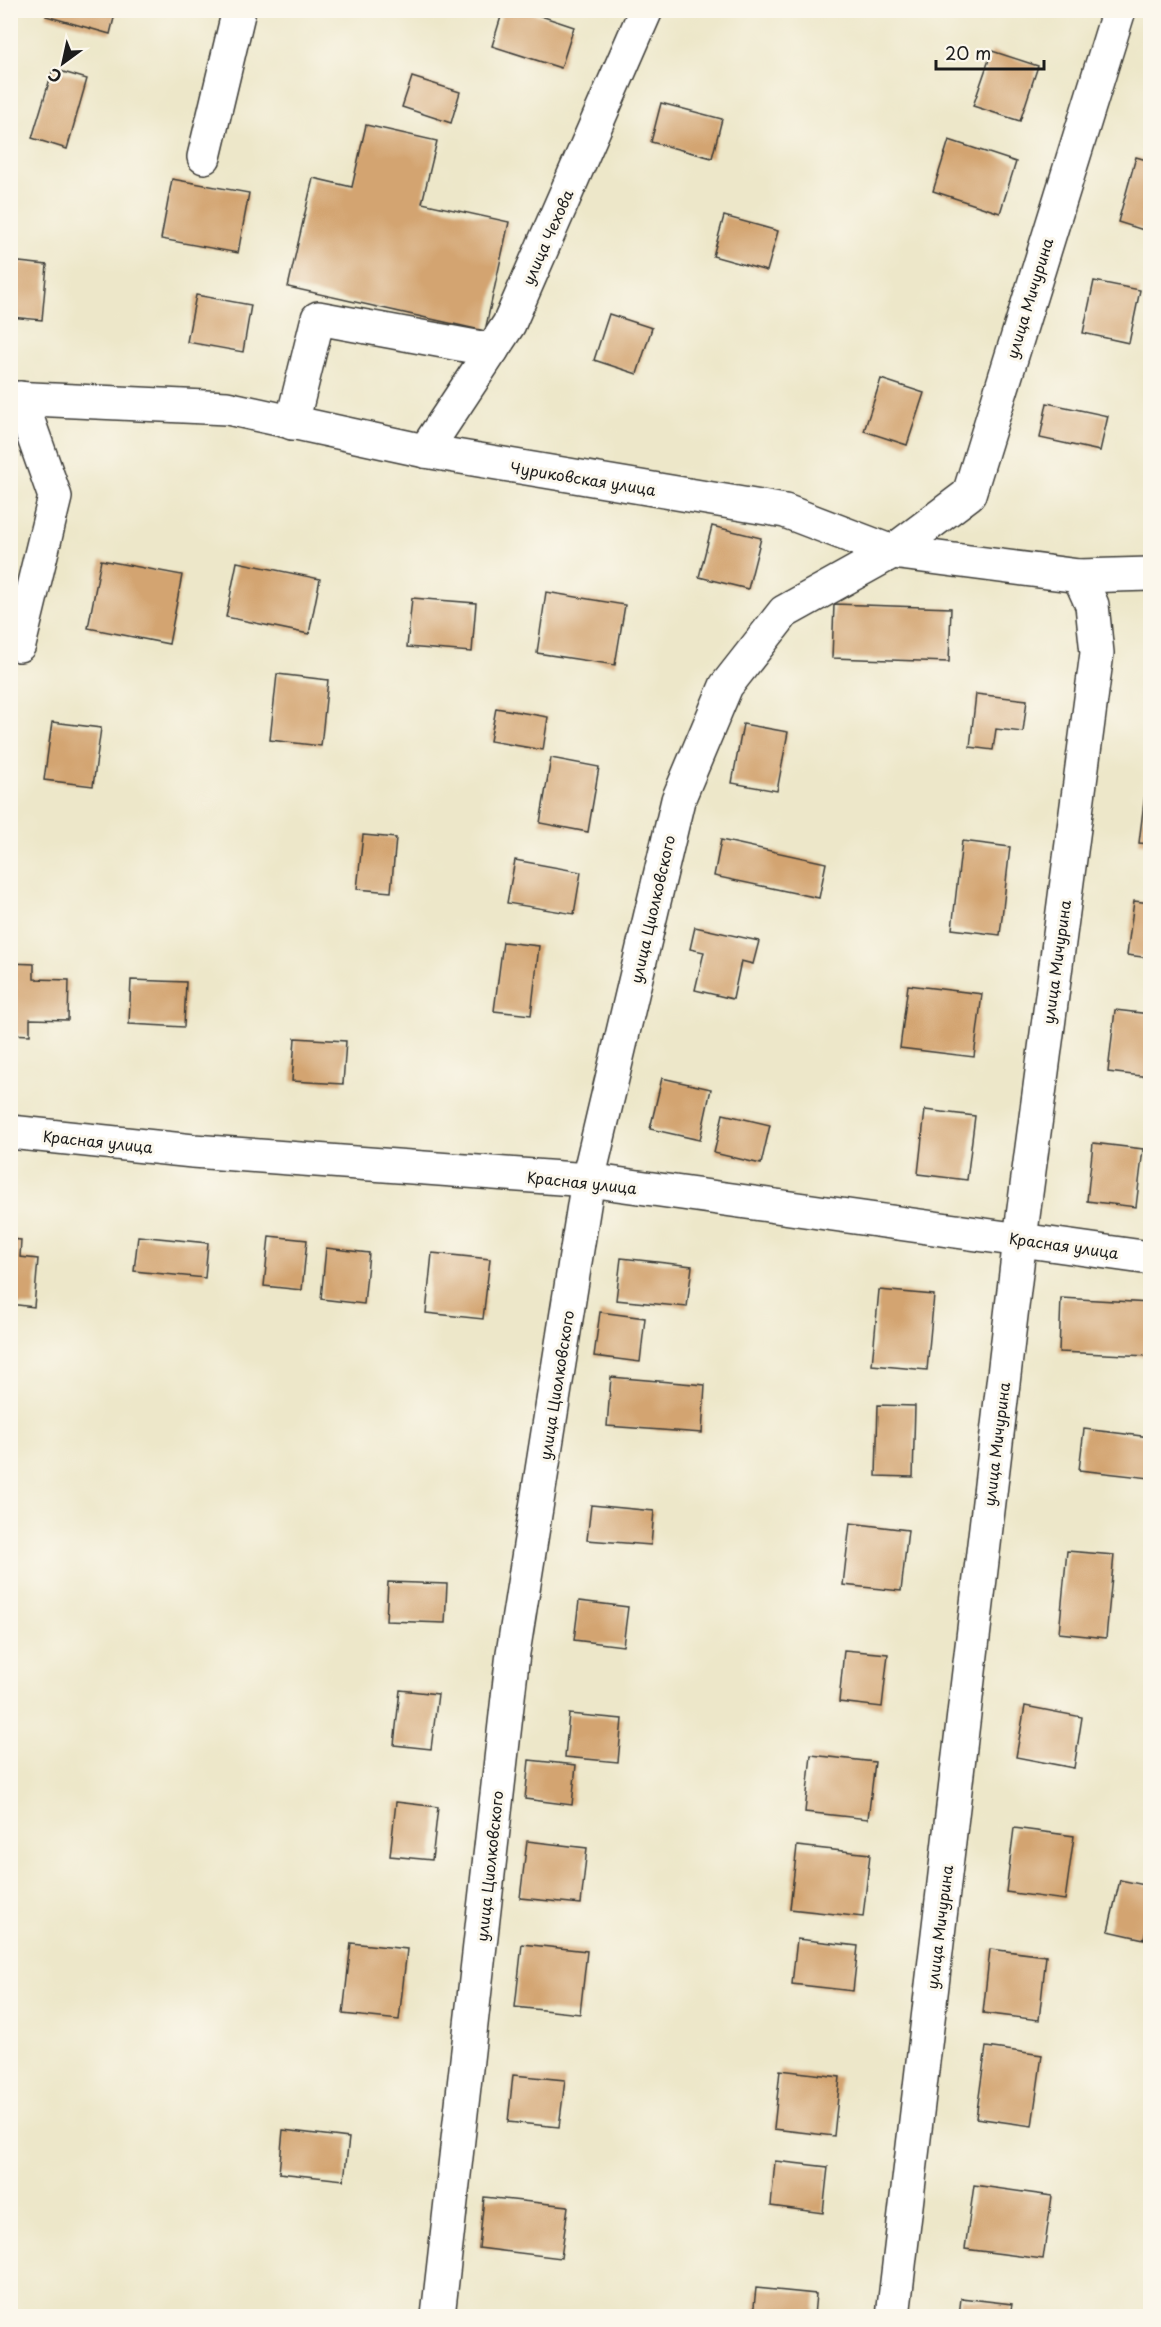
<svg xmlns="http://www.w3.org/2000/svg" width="1161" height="2327" font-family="'Playpen Sans',sans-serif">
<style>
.building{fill:#d3a471}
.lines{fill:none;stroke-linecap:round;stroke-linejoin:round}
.minor-casing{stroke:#3b3a36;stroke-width:36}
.minor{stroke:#fff;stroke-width:33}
.labels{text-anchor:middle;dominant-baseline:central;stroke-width:6;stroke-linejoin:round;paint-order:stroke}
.street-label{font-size:15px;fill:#1c1c1c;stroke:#fbf7ec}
</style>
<rect width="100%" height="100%" fill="#fbf7ec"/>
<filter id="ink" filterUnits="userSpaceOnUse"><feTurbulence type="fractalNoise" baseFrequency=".0167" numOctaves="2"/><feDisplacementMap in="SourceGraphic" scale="12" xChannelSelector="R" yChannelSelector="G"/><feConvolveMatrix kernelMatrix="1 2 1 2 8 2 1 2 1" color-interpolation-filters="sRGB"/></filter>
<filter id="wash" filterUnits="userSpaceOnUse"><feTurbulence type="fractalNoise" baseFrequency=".008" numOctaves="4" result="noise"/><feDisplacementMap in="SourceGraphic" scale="24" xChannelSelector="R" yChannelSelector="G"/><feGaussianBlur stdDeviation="1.35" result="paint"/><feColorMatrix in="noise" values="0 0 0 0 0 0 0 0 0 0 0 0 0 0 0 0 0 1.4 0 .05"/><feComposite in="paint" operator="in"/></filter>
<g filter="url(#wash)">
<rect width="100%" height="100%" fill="#ede7c9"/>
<g id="blocks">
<g class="building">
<path d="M48 10H116L110 34 46 16Z"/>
<path d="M503 10H523L574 27 561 68 492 46Z"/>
<path d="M992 51 1038 66 1020 121 973 106Z"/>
<path d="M53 69 87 79 67 149 32 138Z"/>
<path d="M412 77 460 92 451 123 402 107Z"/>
<path d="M661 103 722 119 712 158 651 142Z"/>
<path d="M366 125 437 141 422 203 509 222 485 331 288 287 313 178 352 187Z"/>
<path d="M949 140 1016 162 1000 213 933 191Z"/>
<path d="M1136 157 1150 161V232L1118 222Z"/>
<path d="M172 179 249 193 238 253 161 239Z"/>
<path d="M724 216 778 231 767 271 713 256Z"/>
<path d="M10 261 47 265 42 320 10 317Z"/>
<path d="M1094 281 1140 290 1129 343 1083 333Z"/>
<path d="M196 295 251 305 243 352 187 342Z"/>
<path d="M609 314 652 328 637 374 594 360Z"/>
<path d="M881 379 924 393 907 445 864 431Z"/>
<path d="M1047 403 1108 416 1100 451 1040 438Z"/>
<path d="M712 526 761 538 748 589 699 577Z"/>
<path d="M101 560 182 575 169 644 88 628Z"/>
<path d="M237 562 320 579 309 634 226 617Z"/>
<path d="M546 592 625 605 615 665 537 653Z"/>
<path d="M412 598 476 603 472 652 407 647Z"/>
<path d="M834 604 951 608 949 662 832 658Z"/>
<path d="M277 674 328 680 321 746 270 740Z"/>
<path d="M976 694 1027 700 1023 732 996 729 993 750 970 747Z"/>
<path d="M496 708 548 717 543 750 490 741Z"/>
<path d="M52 722 101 728 93 786 44 780Z"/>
<path d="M743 724 788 732 777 791 732 783Z"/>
<path d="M551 758 599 767 588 832 540 823Z"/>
<path d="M1145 794 1150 795V844L1139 843Z"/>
<path d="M363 835 396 838 391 892 357 889Z"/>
<path d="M721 840 826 863 819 898 714 876Z"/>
<path d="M962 841 1010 847 1000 935 952 929Z"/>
<path d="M515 860 581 872 574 914 507 903Z"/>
<path d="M1134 901 1150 903V958L1127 955Z"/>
<path d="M695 927 759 941 753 964 741 961 733 999 695 990 704 952 690 949Z"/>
<path d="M503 942 539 946 531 1015 494 1011Z"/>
<path d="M10 963 34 964V979L69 980 68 1020 30 1019V1035L10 1034Z"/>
<path d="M131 980 186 982 184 1027 129 1024Z"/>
<path d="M908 985 982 994 974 1057 900 1048Z"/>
<path d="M1115 1010 1150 1014V1077L1108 1072Z"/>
<path d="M295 1038 346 1041 343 1084 292 1081Z"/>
<path d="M662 1078 711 1089 700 1140 650 1129Z"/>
<path d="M925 1110 975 1116 967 1180 918 1174Z"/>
<path d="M723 1114 770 1125 761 1164 714 1153Z"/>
<path d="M1093 1143 1143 1149 1136 1207 1087 1201Z"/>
<path d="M138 1236 208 1243 205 1278 134 1271Z"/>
<path d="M269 1236 307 1240 302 1290 264 1286Z"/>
<path d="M10 1239 21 1240 20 1257 38 1259 34 1307 10 1304Z"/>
<path d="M326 1248 369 1253 364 1304 321 1299Z"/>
<path d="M432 1253 490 1259 483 1319 426 1313Z"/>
<path d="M621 1258 692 1266 687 1307 616 1300Z"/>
<path d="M879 1290 934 1295 927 1370 872 1365Z"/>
<path d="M1061 1298 1150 1303V1356L1059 1352Z"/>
<path d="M600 1312 645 1318 640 1362 594 1356Z"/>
<path d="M611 1377 705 1385 702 1433 607 1426Z"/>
<path d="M878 1405 915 1406 913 1477 876 1476Z"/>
<path d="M1084 1429 1150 1437V1478L1079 1470Z"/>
<path d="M591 1505 654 1511 651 1545 587 1540Z"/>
<path d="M850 1523 908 1530 901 1591 843 1585Z"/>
<path d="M1067 1551 1114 1555 1106 1638 1059 1633Z"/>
<path d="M388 1582 447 1584 445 1623 386 1621Z"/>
<path d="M579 1601 628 1607 623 1646 574 1640Z"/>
<path d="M844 1650 888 1654 882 1707 839 1702Z"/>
<path d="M400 1690 438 1694 431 1749 394 1745Z"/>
<path d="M1025 1706 1082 1717 1074 1768 1016 1757Z"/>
<path d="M569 1714 622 1719 618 1762 565 1757Z"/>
<path d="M811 1755 875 1762 868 1819 805 1812Z"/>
<path d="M529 1760 576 1765 572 1805 525 1799Z"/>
<path d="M396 1802 438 1807 432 1860 390 1856Z"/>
<path d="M1014 1828 1074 1836 1065 1900 1006 1892Z"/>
<path d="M527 1841 587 1848 581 1904 520 1898Z"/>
<path d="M797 1846 870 1854 863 1917 790 1909Z"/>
<path d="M1120 1880 1150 1886V1912L1144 1939 1108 1931Z"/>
<path d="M797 1939 858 1946 853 1991 792 1984Z"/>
<path d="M351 1943 407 1949 399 2020 343 2014Z"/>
<path d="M522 1944 587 1951 580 2014 515 2007Z"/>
<path d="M990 1949 1046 1956 1039 2020 983 2013Z"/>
<path d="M986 2047 1042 2055 1032 2126 976 2118Z"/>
<path d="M780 2070 840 2077 834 2136 774 2129Z"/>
<path d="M513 2075 565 2080 559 2127 508 2122Z"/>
<path d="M283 2130 349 2138 344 2180 279 2173Z"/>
<path d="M775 2161 828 2167 823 2213 771 2206Z"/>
<path d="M974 2185 1052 2196 1043 2259 965 2249Z"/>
<path d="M484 2197 568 2206 561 2258 479 2248Z"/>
<path d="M756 2288 816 2294 814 2316H753Z"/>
<path d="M961 2298 1012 2304 1010 2316H959Z"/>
</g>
</g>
</g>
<g filter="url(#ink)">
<use href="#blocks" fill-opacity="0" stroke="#3b3a36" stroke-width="1.5"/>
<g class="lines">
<defs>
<g id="minor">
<path d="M204 157 239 10"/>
<path d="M10 398 227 408 425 451 785 511 892 552 1079 576 1150 574"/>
<path d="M292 423 318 318 492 350"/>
<path d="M425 451 509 324 646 10"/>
<path d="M19 645 55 497 20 398"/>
<path d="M10 1132 193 1151 588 1180 1150 1258"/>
<path d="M438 2316 513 1653 588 1180 678 800 726 686 784 612 892 552 969 494 1119 10"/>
<path d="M893 2316 1020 1239 1097 653 1092 605 1079 576"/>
</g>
</defs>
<use href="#minor" class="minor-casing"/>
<use href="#minor" class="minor"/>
</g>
</g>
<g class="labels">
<g class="street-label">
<text transform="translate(547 237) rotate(-66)">улица Чехова</text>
<text transform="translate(1029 298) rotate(-73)">улица Мичурина</text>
<text transform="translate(583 478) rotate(9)">Чуриковская улица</text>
<text transform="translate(652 909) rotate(-77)">улица Циолковского</text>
<text transform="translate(1056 962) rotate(-82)">улица Мичурина</text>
<text transform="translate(98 1141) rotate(6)">Красная улица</text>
<text transform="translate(582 1182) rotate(6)">Красная улица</text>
<text transform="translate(1064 1245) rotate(8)">Красная улица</text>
<text transform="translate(556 1385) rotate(-81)">улица Циолковского</text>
<text transform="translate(996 1444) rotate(-83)">улица Мичурина</text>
<text transform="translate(489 1866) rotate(-84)">улица Циолковского</text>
<text transform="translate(939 1927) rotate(-83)">улица Мичурина</text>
</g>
</g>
<rect width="1161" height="2327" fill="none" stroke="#fbf7ec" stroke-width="36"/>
<g transform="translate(63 63) rotate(213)" stroke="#fbf7ec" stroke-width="4.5" paint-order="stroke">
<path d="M0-4.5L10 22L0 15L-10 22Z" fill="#1c1c1c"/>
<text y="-9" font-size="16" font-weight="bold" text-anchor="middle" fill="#1c1c1c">С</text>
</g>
<path d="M936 60v9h108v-9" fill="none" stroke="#1c1c1c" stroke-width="3"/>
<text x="945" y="60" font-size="18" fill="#1c1c1c" stroke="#fbf7ec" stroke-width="4.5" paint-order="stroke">20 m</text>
</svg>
